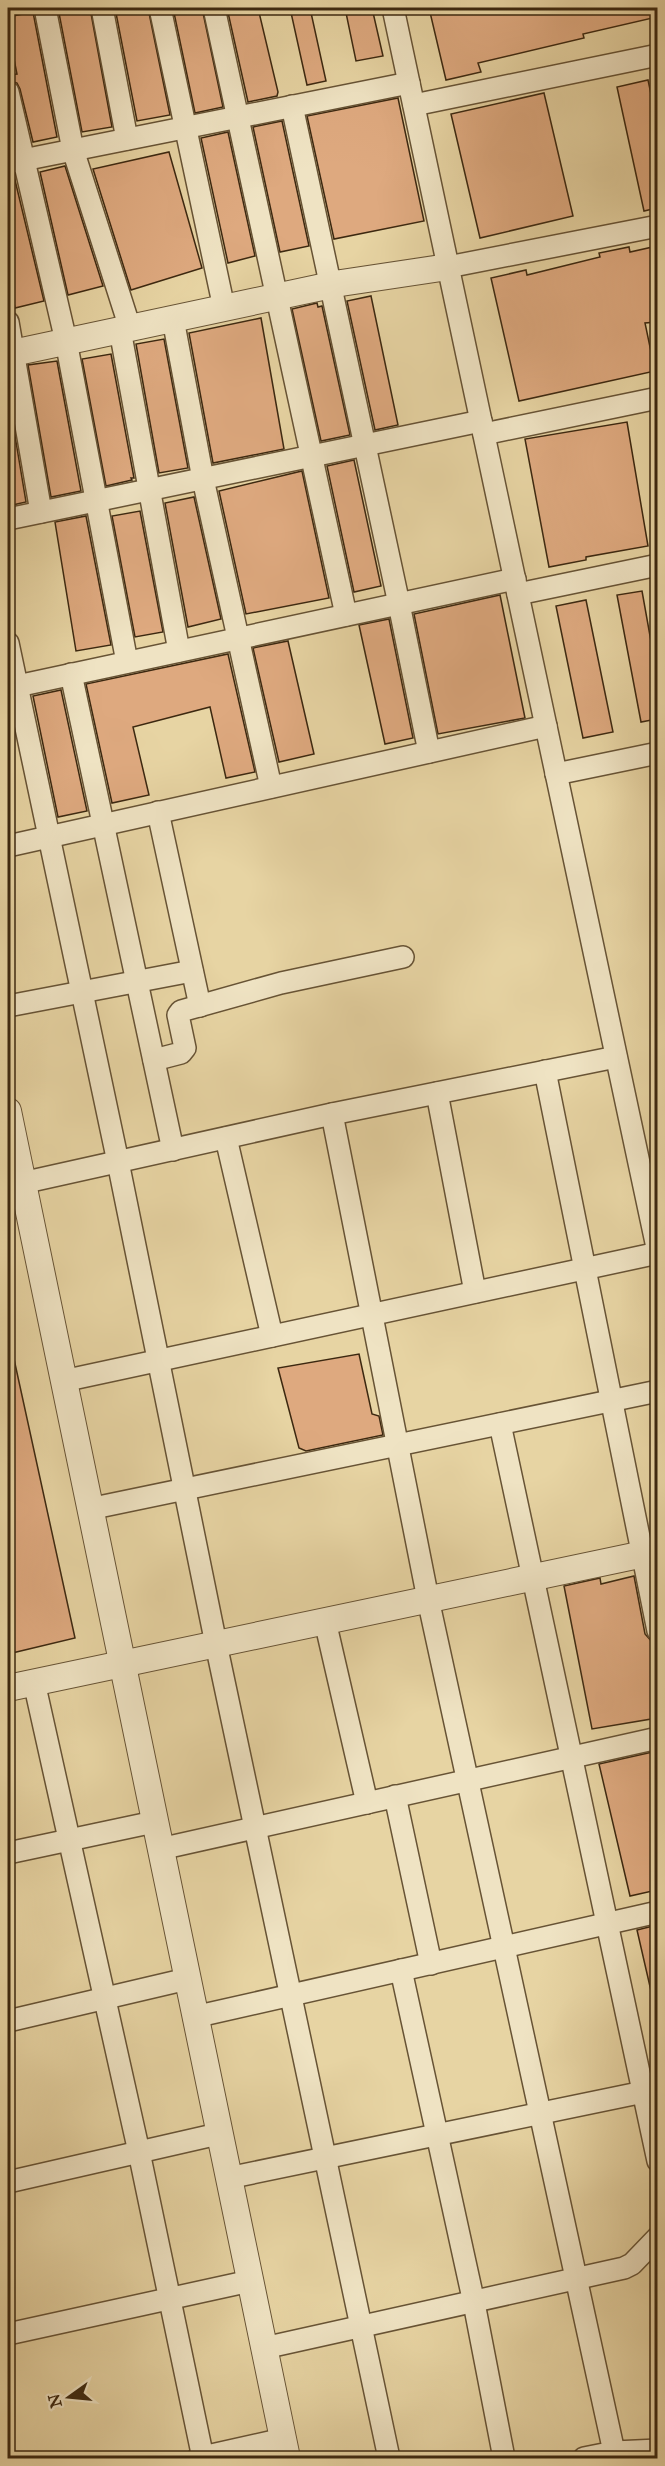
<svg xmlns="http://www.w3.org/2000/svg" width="665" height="2466" font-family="'IM FELL Great Primer',serif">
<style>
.building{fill:#dea97f;stroke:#3c2810;stroke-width:1.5}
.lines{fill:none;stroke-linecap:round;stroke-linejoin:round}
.minor-casing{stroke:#675335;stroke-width:24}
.tertiary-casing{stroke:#675335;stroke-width:28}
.minor{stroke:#efe3c3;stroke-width:21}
.tertiary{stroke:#efe3c3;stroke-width:26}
</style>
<rect width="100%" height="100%" fill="#e7d4a3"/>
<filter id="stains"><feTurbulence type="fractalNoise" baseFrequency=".00333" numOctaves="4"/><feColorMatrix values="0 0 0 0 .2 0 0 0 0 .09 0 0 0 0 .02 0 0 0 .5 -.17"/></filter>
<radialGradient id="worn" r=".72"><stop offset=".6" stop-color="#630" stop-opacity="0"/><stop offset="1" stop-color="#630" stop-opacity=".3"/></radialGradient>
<g class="building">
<path d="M58 8H90L112 127 82 132Z"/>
<path d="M115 8H148L170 115 137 121Z"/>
<path d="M173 8H202L223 107 195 113Z"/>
<path d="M227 8H258L278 92 277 96 248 102Z"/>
<path d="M290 8H310L326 81 307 85Z"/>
<path d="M345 8H372L383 56 356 61Z"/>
<path d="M429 8H657V17L583 34 584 38 478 63 481 72 446 80Z"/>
<path d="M33 12 57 137 33 142 20 89 17 83 8 80V75L17 74 8 29V17Z"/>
<path d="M648 80 657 122V208L644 211 617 87Z"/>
<path d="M544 93 573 216 480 238 451 114Z"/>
<path d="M398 98 424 221 334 239 307 116Z"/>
<path d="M282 121 309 246 280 252 253 127Z"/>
<path d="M228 132 255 256 228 263 201 138Z"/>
<path d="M169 152 202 268 131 290 93 169Z"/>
<path d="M65 166 103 286 68 295 40 172Z"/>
<path d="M14 176 44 301 15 308 8 276V177Z"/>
<path d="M657 246V322L645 323 655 371 519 401 491 278 526 270 527 275 600 257 599 253 629 247 630 252Z"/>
<path d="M371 296 398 425 375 430 347 301Z"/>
<path d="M317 303 318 307 322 306 350 435 321 441 292 309Z"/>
<path d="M261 318 284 449 213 463 189 333Z"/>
<path d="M164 339 188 468 159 473 136 344Z"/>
<path d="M111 354 134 478H131L132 480 106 486 82 359Z"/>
<path d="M57 361 81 491 51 497 28 365Z"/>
<path d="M8 394 26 502 8 506Z"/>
<path d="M627 422 648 546 586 557V560L549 567 525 439Z"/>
<path d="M354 460 381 586 354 592 327 466Z"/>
<path d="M302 471 329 598 246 614 219 491Z"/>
<path d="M194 497 221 619 188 627 165 503Z"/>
<path d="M140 511 163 632 135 637 112 516Z"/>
<path d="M86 516 111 645 76 651 55 522Z"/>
<path d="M642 591 657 675V719L641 722 617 595Z"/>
<path d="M500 595 525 718 438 734 414 614Z"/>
<path d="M586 600 613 732 583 738 556 606Z"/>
<path d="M389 619 413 738 385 744 359 625Z"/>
<path d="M288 641 314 754 279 762 253 648Z"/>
<path d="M228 654 255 772 226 778 210 707 133 727 149 795 112 803 86 684Z"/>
<path d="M61 690 87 811 58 817 33 696Z"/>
<path d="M359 1354 372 1414 379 1416 383 1435 306 1451 299 1448 278 1368Z"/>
<path d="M14 1359 75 1638 8 1654V1360Z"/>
<path d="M634 1576 645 1634 653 1643 657 1663V1718L592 1729 564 1586 600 1578 601 1584Z"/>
<path d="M657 1751V1890L630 1896 599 1764Z"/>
<path d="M657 1925V1991H651L637 1930Z"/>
</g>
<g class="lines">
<defs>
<g id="minor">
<path d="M45 8 73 150 130 328"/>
<path d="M102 8 127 139"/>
<path d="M160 8 224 308"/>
<path d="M214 8 346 615"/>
<path d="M393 8 658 1252"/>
<path d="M8 92 66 341 127 662"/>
<path d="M414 105 658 55"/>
<path d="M292 106 399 604 429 752"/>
<path d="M8 163 409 83"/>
<path d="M448 267 658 226"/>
<path d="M173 319 203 479 271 787"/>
<path d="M8 322 41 512"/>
<path d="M120 330 179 651"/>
<path d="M484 434 658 398"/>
<path d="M8 519 481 421"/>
<path d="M518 594 658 565"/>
<path d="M8 643 118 1162 216 1644 389 2458"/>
<path d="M71 674 173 1150"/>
<path d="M8 688 515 579"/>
<path d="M556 774 658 753"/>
<path d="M158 812 200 1006"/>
<path d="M8 846 546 726"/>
<path d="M8 1006 192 971"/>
<path d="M154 1060 181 1053 185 1048 178 1015 181 1011 281 983 403 957"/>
<path d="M545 1071 658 1631"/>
<path d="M437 1093 475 1292"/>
<path d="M332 1114 428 1599 614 2452 584 2458"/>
<path d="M226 1138 272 1336"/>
<path d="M22 1183 332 1114 616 1057"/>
<path d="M63 1381 658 1253"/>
<path d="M500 1424 658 2161"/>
<path d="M89 1509 658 1391"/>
<path d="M325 1621 367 1803"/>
<path d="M34 1682 139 2152 203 2458"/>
<path d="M395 1796 431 1964"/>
<path d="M160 1849 658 1738"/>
<path d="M8 1853 154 1822"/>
<path d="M401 1970 474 2303 504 2458"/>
<path d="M194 2017 658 1912"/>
<path d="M8 2021 187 1979"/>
<path d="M228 2178 658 2089"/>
<path d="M8 2182 218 2134"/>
<path d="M8 2334 250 2281"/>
<path d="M264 2348 624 2268 632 2264 658 2237"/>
<path d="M614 2452 658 2450"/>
<path d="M198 2458 283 2439"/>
</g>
<g id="tertiary">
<path d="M8 354 341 283 448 267"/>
<path d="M8 1111 287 2458"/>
<path d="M8 1688 658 1551"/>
</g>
</defs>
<use href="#minor" class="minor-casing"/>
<use href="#tertiary" class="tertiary-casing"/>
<use href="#minor" class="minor"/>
<use href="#tertiary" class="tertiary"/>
</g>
<rect width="665" height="2466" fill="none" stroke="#e7d4a3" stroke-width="30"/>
<rect x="9" y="9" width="647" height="2448" fill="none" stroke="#3c2810" stroke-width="3"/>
<rect x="15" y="15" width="635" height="2436" fill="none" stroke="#3c2810" stroke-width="1.5"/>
<g transform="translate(69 2397) rotate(255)" stroke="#efe3c3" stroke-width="4.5" paint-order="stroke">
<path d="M0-4.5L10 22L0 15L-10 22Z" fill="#3c2810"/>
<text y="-9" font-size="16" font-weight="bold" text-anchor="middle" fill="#3c2810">N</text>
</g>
<rect width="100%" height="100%" filter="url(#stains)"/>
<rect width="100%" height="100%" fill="url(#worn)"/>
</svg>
